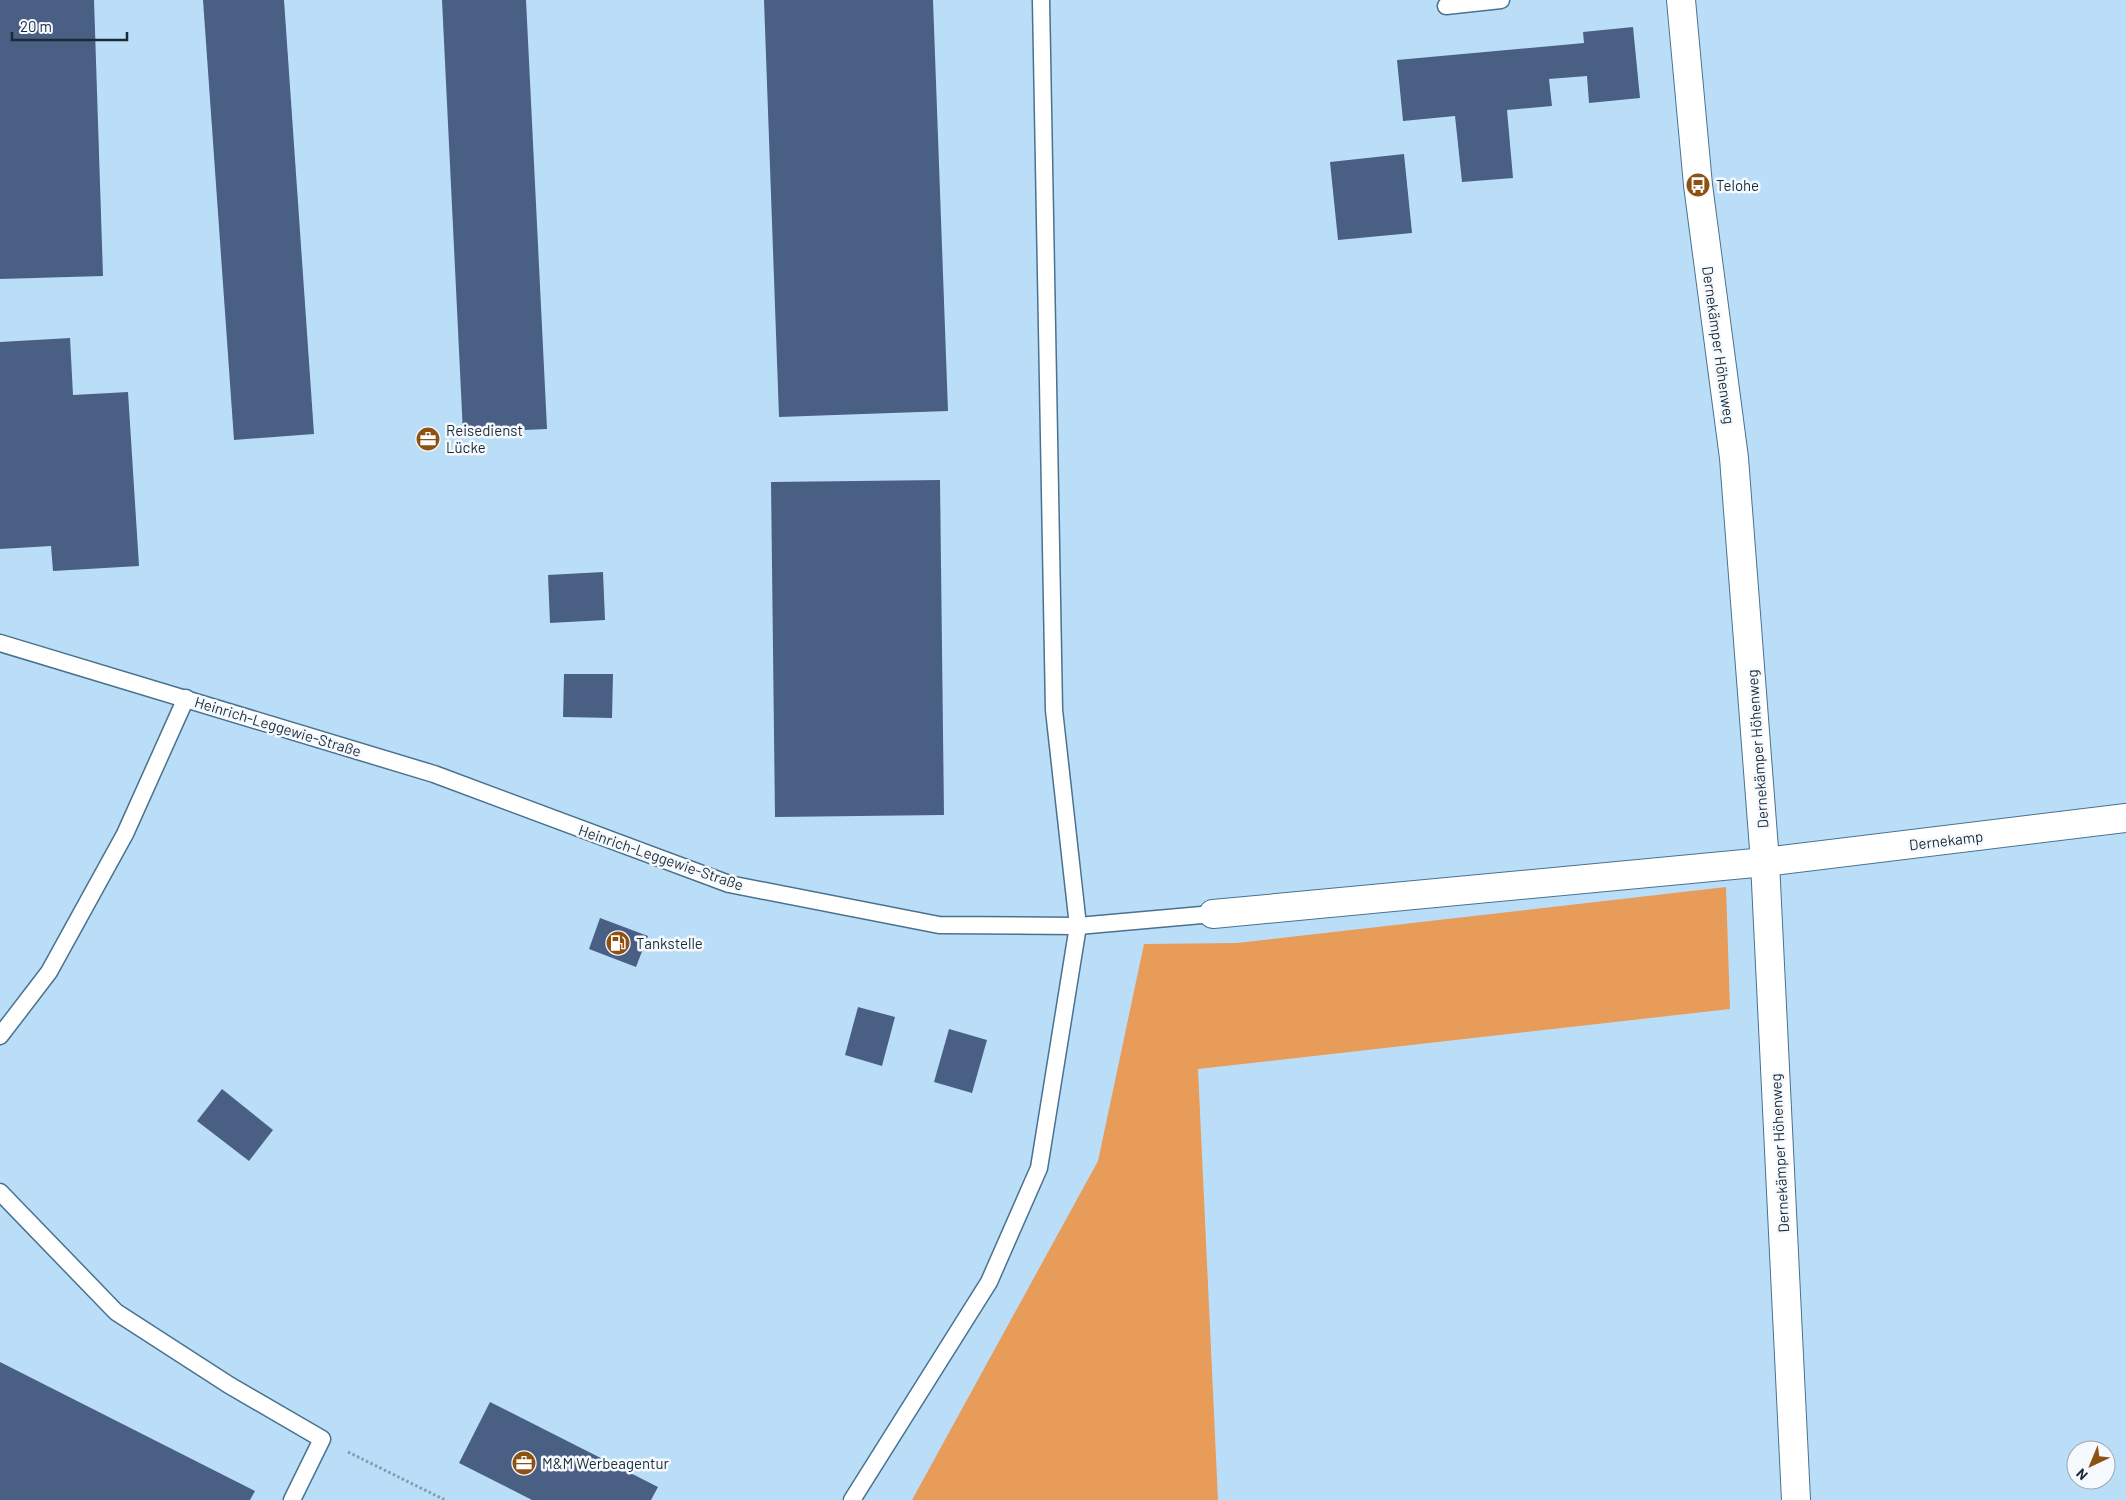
<svg xmlns="http://www.w3.org/2000/svg" width="2126" height="1500" font-family="Barlow,sans-serif">
<style>
.green{fill:#e79c59}
.building{fill:#4a5f84}
.lines{fill:none;stroke-linecap:round;stroke-linejoin:round}
.lane-casing{stroke:#49728f;stroke-width:19}
.street-casing{stroke:#49728f;stroke-width:30}
.path{stroke:#819db2;stroke-width:3;stroke-dasharray:2.5 2.5;stroke-linecap:butt}
.lane{stroke:#fff;stroke-width:16}
.street{stroke:#fff;stroke-width:28}
.labels{text-anchor:middle;dominant-baseline:central;stroke-width:5;stroke-linejoin:round;paint-order:stroke}
.poi-label{font-size:15px;fill:#1a2b37;stroke:#f6fafe;text-anchor:start}
.street-label{font-size:15px;fill:#1a2b37;stroke:#f6fafe}
</style>
<rect width="100%" height="100%" fill="#bbdef8"/>
<path class="green" d="M1726 887 1730 1009 1198 1069 1218 1500H912L1098 1161 1144 944 1237 943Z"/>
<g class="building">
<path d="M0 0H94L103 276 0 279Z"/>
<path d="M203 0H284L314 434 234 440Z"/>
<path d="M442 0H526L547 429 463 433Z"/>
<path d="M764 0H933L948 411 779 417Z"/>
<path d="M1633 27 1640 98 1589 103 1587 76 1549 79 1552 106 1507 110 1513 178 1462 182 1455 116 1403 121 1397 60 1584 43 1583 32Z"/>
<path d="M1404 154 1412 233 1338 240 1330 162Z"/>
<path d="M70 338 73 395 128 392 139 566 53 571 51 546 0 549V342Z"/>
<path d="M940 480 944 815 775 817 771 482Z"/>
<path d="M603 572 605 620 550 623 548 575Z"/>
<path d="M564 674H613L612 718 563 717Z"/>
<path d="M600 918 648 936 636 967 589 949Z"/>
<path d="M858 1007 895 1017 882 1066 845 1055Z"/>
<path d="M949 1029 987 1040 972 1093 934 1082Z"/>
<path d="M222 1089 273 1130 249 1161 197 1121Z"/>
<path d="M0 1362 255 1491 250 1500H0Z"/>
<path d="M490 1402 658 1487 651 1500H532L459 1463Z"/>
</g>
<g class="lines">
<defs>
<g id="lane">
<path d="M1446 6 1501 0"/>
<path d="M0 643 434 774 729 884 939 925 1078 926 1213 914"/>
<path d="M0 1036 49 972 125 834 186 698"/>
<path d="M0 1192 116 1312 229 1385 322 1439 292 1500"/>
<path d="M852 1500 989 1282 1039 1168 1078 926 1054 710 1041 0"/>
</g>
<g id="street">
<path d="M1681 0 1698 185 1734 458 1765 862 1796 1500"/>
<path d="M1213 914 1765 862 2126 818"/>
</g>
</defs>
<use href="#lane" class="lane-casing"/>
<use href="#street" class="street-casing"/>
<path class="path" d="M348 1452 445 1500"/>
<use href="#lane" class="lane"/>
<use href="#street" class="street"/>
</g>
<defs>
<symbol id="bus-disc" viewBox="-11 -11 22 22"><circle r="9.5" fill="#8e5111" stroke="#f6fafe"/><path d="M-5-6H5V4H4V6H2V4H-2V6H-4V4H-5ZM-3.5-4V0h7V-4ZM-3.5 1.2v1.5H-2V1.2ZM2 1.2v1.5H3.5V1.2Z" fill="#fff"/></symbol>
<symbol id="office-disc" viewBox="-11 -11 22 22"><circle r="9.5" fill="#8e5111" stroke="#f6fafe"/><path d="M-6-3h4V-5.5h4V-3h4V5H-6ZM-1-4.5V-3h2v-1.5ZM-6 0V1H6V0Z" fill="#fff"/></symbol>
<symbol id="fuel-disc" viewBox="-11 -11 22 22"><circle r="9.5" fill="#8e5111" stroke="#f6fafe"/><path d="M-5.5-6h7V0h2V4h1.3V-2.5L3-4.5l.8-.8L6-3V5H2.5V1h-1V6h-7ZM-4.2-4.7v3.2H.2V-4.7Z" fill="#fff"/></symbol>
</defs>
<g fill-rule="evenodd">
<use href="#bus-disc" x="1684" y="171" width="28" height="28"/>
<use href="#office-disc" x="414" y="425" width="28" height="28"/>
<use href="#fuel-disc" x="604" y="929" width="28" height="28"/>
<use href="#office-disc" x="510" y="1449" width="28" height="28"/>
</g>
<g class="labels">
<g class="poi-label">
<text x="1716" y="185">Telohe</text>
<text x="446" y="430">Reisedienst<tspan x="446" dy="17">Lücke</tspan></text>
<text x="636" y="943">Tankstelle</text>
<text x="542" y="1463">M&amp;M Werbeagentur</text>
</g>
<g class="street-label">
<text transform="translate(1719 345) rotate(82)">Dernekämper Höhenweg</text>
<text transform="translate(278 726) rotate(17)">Heinrich-Leggewie-Straße</text>
<text transform="translate(1757 749) rotate(-94)">Dernekämper Höhenweg</text>
<text transform="translate(1946 840) rotate(-7)">Dernekamp</text>
<text transform="translate(661 857) rotate(19)">Heinrich-Leggewie-Straße</text>
<text transform="translate(1779 1153) rotate(-93)">Dernekämper Höhenweg</text>
</g>
</g>
<g transform="translate(2091 1465) rotate(224)"><circle r="24" fill="#f6fafe" stroke="#9ea7ae"/>
<path d="M0-4L9 19L0 12L-9 19Z" fill="#8e5111"/>
<text y="-8" font-size="14" font-weight="bold" text-anchor="middle" fill="#1a2b37">N</text>
</g>
<path d="M12 32v8h115v-8" fill="none" stroke="#1a2b37" stroke-width="2.5"/>
<text x="20" y="32" font-size="15" fill="#1a2b37" stroke="#f6fafe" stroke-width="4" paint-order="stroke">20 m</text>
</svg>
